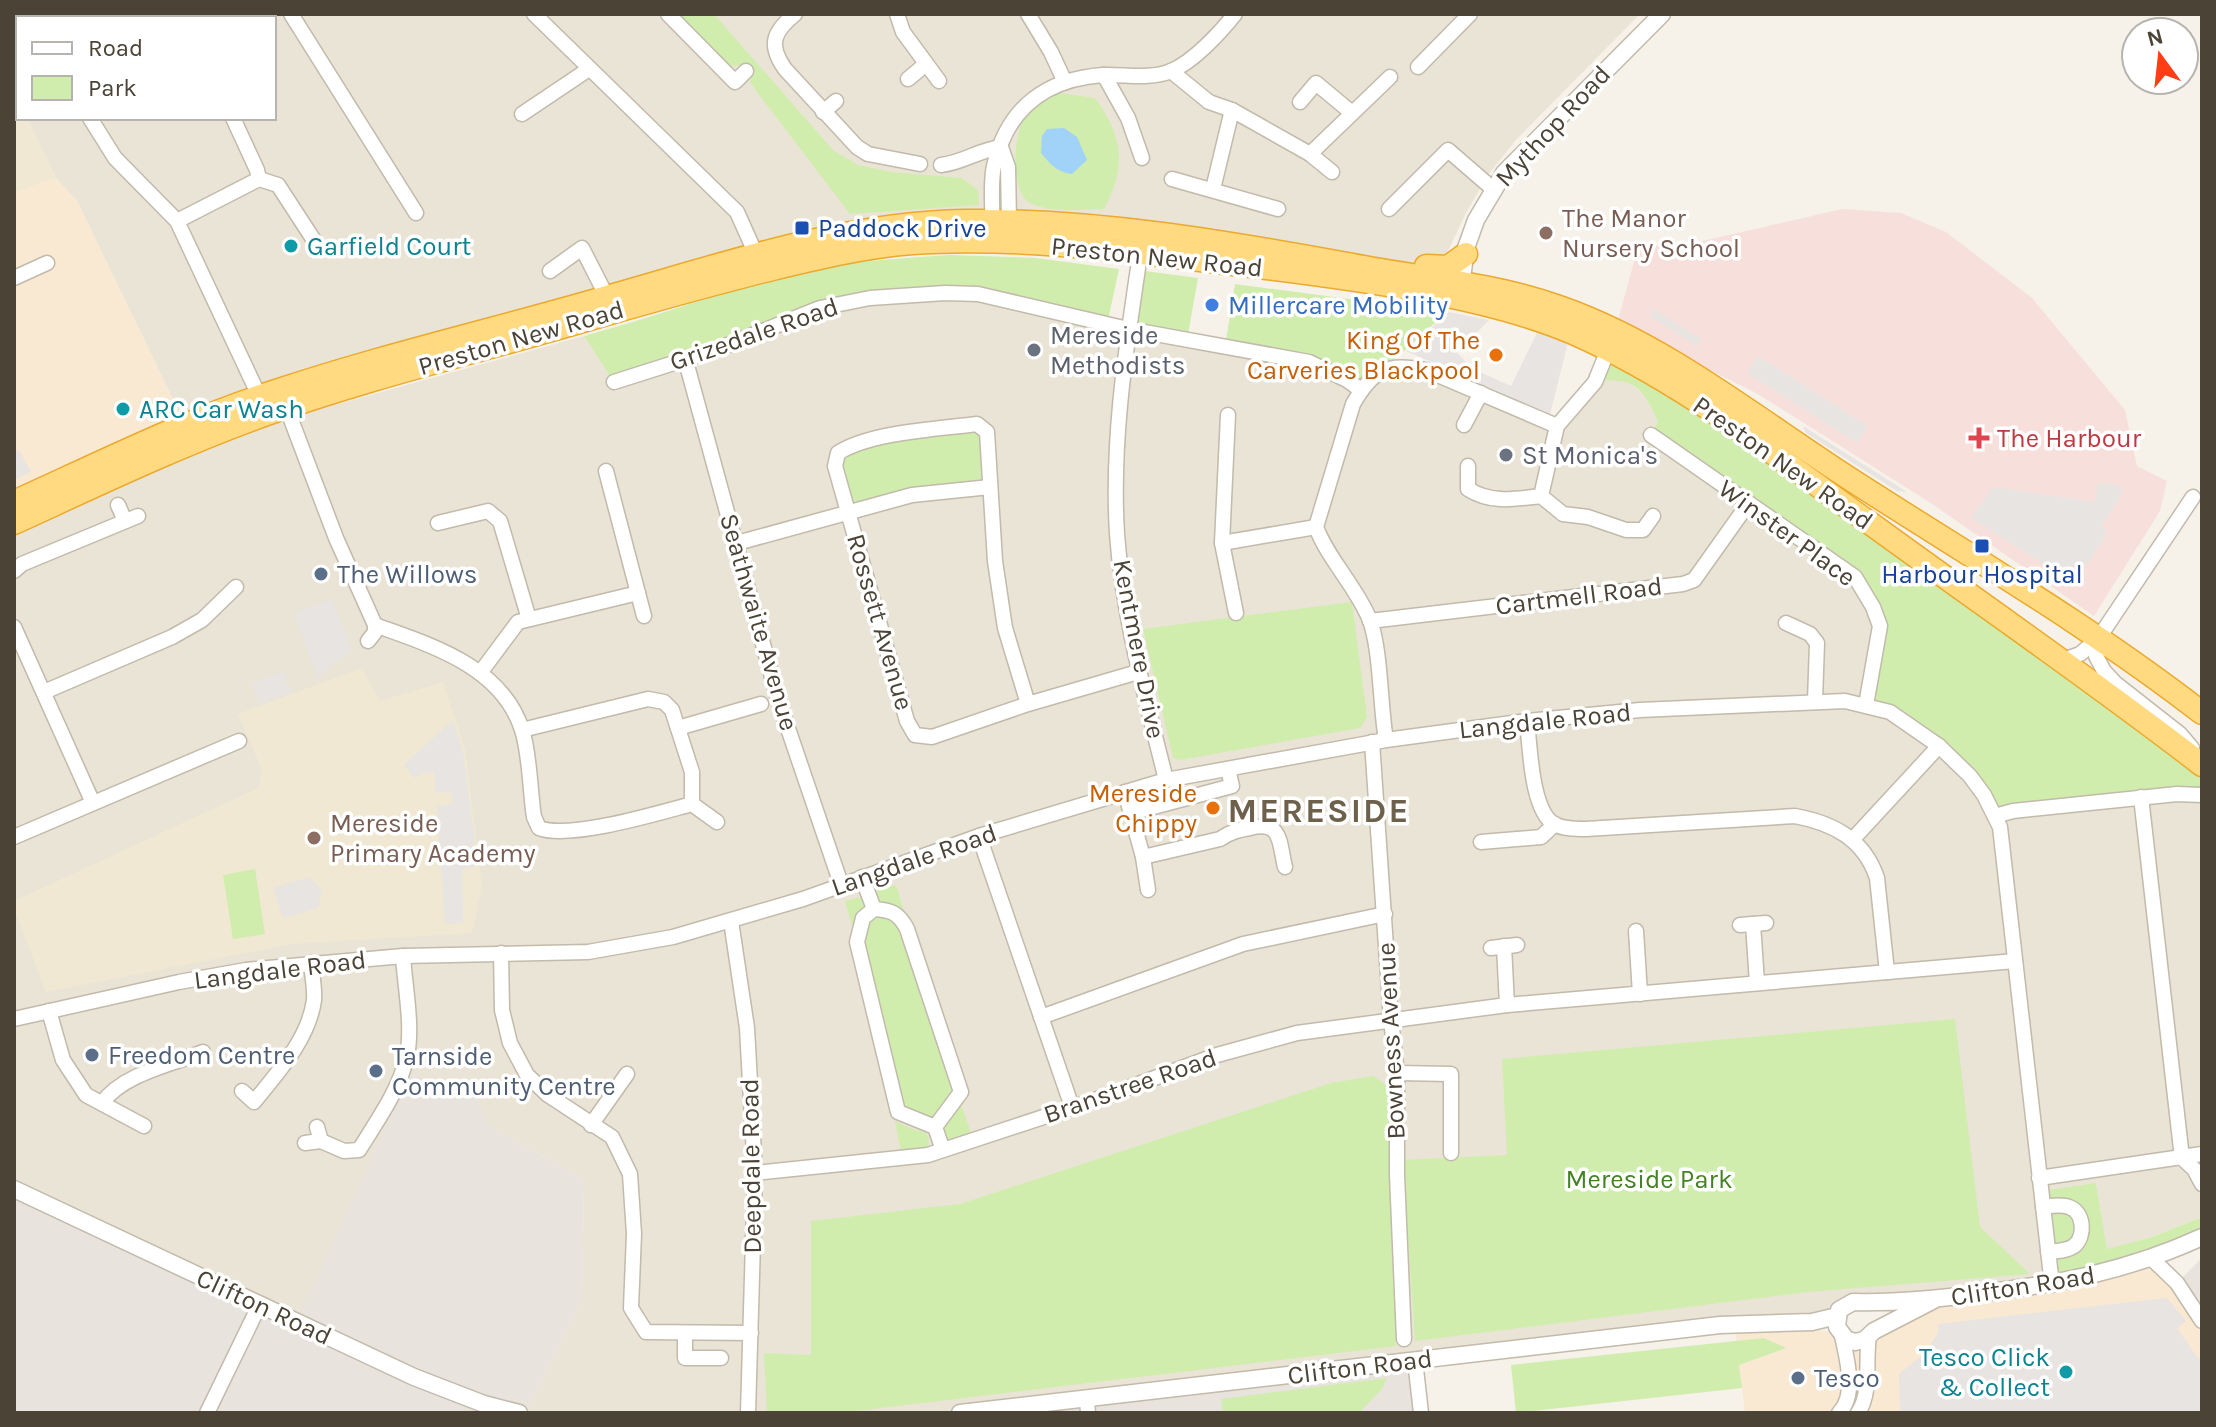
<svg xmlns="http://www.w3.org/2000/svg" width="2216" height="1427" font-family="Karla,sans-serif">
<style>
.residential{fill:#eae4d6}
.commercial{fill:#f9e9d3}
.industrial{fill:#e8e3dd}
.education{fill:#f0e8d2}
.medical{fill:#f7e0db}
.green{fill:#d0edae}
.parking{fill:#e7e4e1}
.water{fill:#a1d2f7}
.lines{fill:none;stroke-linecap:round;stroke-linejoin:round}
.minor-casing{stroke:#c2baaa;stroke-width:17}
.tertiary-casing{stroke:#c2baaa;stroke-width:19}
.trunk-casing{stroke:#eba92d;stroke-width:25}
.minor{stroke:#fff;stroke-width:14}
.tertiary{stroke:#fff;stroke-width:16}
.trunk{stroke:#ffda81;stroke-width:22}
.transit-dot{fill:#1a4fb4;stroke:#fff;stroke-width:3}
.education-dot{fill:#8d6e63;stroke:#fff;stroke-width:3}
.culture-dot{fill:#0f9aa8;stroke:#fff;stroke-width:3}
.shop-dot{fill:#3f7fe0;stroke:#fff;stroke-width:3}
.worship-dot{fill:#6b7280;stroke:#fff;stroke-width:3}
.food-dot{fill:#e8710a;stroke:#fff;stroke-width:3}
.health-dot{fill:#e0444e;stroke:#fff;stroke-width:3}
.service-dot{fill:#5c6f8a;stroke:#fff;stroke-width:3}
.labels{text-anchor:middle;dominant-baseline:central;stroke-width:7;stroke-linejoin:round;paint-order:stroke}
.street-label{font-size:26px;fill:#4a4336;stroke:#fff}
.education-label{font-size:26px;fill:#785e54;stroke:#fff;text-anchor:start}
.transit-label{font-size:26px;fill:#164399;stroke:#fff;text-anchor:start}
.culture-label{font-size:26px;fill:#0d838f;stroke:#fff;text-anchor:start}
.shop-label{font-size:26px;fill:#366cbe;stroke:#fff;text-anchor:start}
.worship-label{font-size:26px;fill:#5b616d;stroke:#fff;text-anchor:start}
.food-label{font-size:26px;fill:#c56008;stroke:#fff;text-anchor:end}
.health-label{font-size:26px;fill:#be3a42;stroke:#fff;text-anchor:start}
.service-label{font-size:26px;fill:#4e5e75;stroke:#fff;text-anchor:start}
.park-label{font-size:26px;fill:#458223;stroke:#fff}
.district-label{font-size:34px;font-weight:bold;letter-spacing:2px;fill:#6e614c;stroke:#fff}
</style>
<rect width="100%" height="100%" fill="#f6f2e9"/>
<g class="residential">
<path d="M14 14H1640L1515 141 1488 175 1466 213 1440 268 1359 257 957 222 186 426 77 201 56 178 27 118H274V18H18V100L14 92Z"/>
<path d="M945 293 1076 318 1396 366 1557 426 1595 382 1617 379 1626 381 1647 396 1658 422 1652 435 2202 795V1217L2152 1237 2107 1250 2096 1183 2052 1285 1865 1304 1837 1316 960 1413H526L582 1301 584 1179 489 1126 296 1322 14 1189V532L177 461 283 419 584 336 614 381 800 314Z"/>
</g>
<g class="commercial">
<path d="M56 178 77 201 186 426 14 502V193Z"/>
<path d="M2150 1257 2202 1321V1413H1745L1734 1324H1762L1839 1333 1846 1339 1906 1313Z"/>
</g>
<g class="industrial">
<path d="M411 1073 478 1096 489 1126 584 1179 582 1301 526 1413H14V1189L296 1322Z"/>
<path d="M2202 1258V1321L2177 1283Z"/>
<path d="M1415 1365 1421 1413H1037L1091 1407Z"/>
</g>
<g class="education">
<path d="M14 92 18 100V118H27L56 178 14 193Z"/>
<path d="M362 668 380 701 443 682 465 749 482 887 472 933 292 944 46 992 14 909V901L258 788 262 770 238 714Z"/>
</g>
<path class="medical" d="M1842 209 1901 213 1946 232 2032 298 2125 410 2137 466 2167 481 2160 511 2094 616 1929 502 1756 393 1617 324 1640 240 1667 249Z"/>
<g class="green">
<path d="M677 14H714L833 150 858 165 892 172 962 178 978 190 979 205 850 214 760 96 750 82 753 73 745 65 730 66Z"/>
<path d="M1060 93 1095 98C1123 136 1127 167 1104 209 1082 209 1051 214 1030 203 1010 193 1013 134 1025 117 1034 105 1048 100 1060 93Z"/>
<path d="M951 255 1036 258 1119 269 1107 325 1018 302 870 298 614 382 584 336C662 315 737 286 816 269 860 260 906 258 951 255Z"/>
<path d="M1145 271 1198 278 1187 340 1136 331Z"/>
<path d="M1235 284 1447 312 1361 390 1310 362 1225 347Z"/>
<path d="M1608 350 2202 765V795L1995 816 1939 746 1866 705 1880 626 1855 577 1651 435 1658 422C1644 388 1633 376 1595 382Z"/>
<path d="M977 424 987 432 990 487 849 513 838 453Z"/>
<path d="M1352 602 1367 717 1360 728 1180 760 1173 758 1143 629Z"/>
<path d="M255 869 265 934 233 939 223 875Z"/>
<path d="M896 885 905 914 899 908 876 899 874 892Z"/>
<path d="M861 897 865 906 852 925 845 901Z"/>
<path d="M874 909 901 916 961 1092 935 1127 898 1112 859 927Z"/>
<path d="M1955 1019 1980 1227 2030 1274 1808 1292 1415 1341 1403 1160 1507 1155 1502 1059Z"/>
<path d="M1373 1076 1389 1087 1396 1346 856 1411 767 1412 764 1353 811 1355V1221L960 1204 1331 1083Z"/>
<path d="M961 1105 971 1133 952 1141 946 1140 943 1125Z"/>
<path d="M895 1121 912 1129 925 1132 929 1138 928 1147 901 1152Z"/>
<path d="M2096 1183 2107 1249 2152 1237 2202 1217V1237L2052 1285 2041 1191Z"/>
<path d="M1764 1338 1786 1348 1739 1365 1742 1388 1516 1413 1511 1365Z"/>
<path d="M1387 1378 1382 1389 1359 1413H1223L1221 1399Z"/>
</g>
<g class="parking">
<path d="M1654 309 1701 339 1696 346 1650 316Z"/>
<path d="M1449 312 1489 320 1457 353 1473 369 1511 386 1537 333 1568 342 1550 414 1406 351Z"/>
<path d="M1758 356 1868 426 1857 443 1747 373Z"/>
<path d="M1803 426 1907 492 1897 491 1806 433Z"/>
<path d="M19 450 31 472 14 480V452Z"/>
<path d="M2098 483 2122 486 2121 495 2101 527 2108 532 2077 580 2069 575 2058 573 1971 518 1993 487 2095 502Z"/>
<path d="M332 599 351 649 318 678 294 613Z"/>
<path d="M283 671 291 692 260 704 252 683Z"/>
<path d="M453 720 463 753 475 843 472 844 474 868 462 869 463 923 445 924 437 806 453 804 451 792 436 793 434 772 422 773 415 778 404 765Z"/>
<path d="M309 877 322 891 318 908 283 918 273 888Z"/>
<path d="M2167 1298 2186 1321 2177 1328 2202 1364V1413H1900L1899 1374 1925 1353 1938 1333V1324Z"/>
</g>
<path class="water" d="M1064 128 1077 137 1087 160 1072 174C1058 173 1050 164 1041 153L1042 136 1047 129Z"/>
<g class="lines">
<defs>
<g id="minor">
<path d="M184 14 186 18"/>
<path d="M291 14 416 213"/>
<path d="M534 14 737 212 758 259"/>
<path d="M668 14 735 82 746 71"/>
<path d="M795 14C773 32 768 45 785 69L857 147 868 154 920 164"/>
<path d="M897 14 903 32 939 81"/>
<path d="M1028 14 1051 52 1064 80"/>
<path d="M38 18 69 14"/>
<path d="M14 21 18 20"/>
<path d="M1418 67 1470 14"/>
<path d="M1171 71 1209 102 1232 110 1310 154 1332 172"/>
<path d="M1104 75 1128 118 1142 158"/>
<path d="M908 79 926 64"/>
<path d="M1300 102 1316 83 1352 113"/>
<path d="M823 112 836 101"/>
<path d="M522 114 589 69"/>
<path d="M90 118 115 158 177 221 262 402"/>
<path d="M233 118 257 170 259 179"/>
<path d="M1001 147 1008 167 1009 222"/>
<path d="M1310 154 1390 77"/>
<path d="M941 165C962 163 979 150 1001 147"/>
<path d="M259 179 278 185 317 245"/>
<path d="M1172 179 1278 209"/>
<path d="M1213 189 1232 110"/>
<path d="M1389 209 1448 150 1493 189"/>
<path d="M177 221 259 179"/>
<path d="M992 222C993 204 990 183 994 166 1007 108 1046 79 1103 75 1125 74 1149 80 1171 71 1193 62 1220 33 1235 14"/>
<path d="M1141 248C1127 343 1111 437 1117 534 1123 618 1146 699 1166 780"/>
<path d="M550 271 582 248 607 297"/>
<path d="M14 278 47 263"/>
<path d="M1608 350 1595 382 1557 426 1541 496 1563 514 1588 517 1626 530H1643L1653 516"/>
<path d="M685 358 778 699 841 884"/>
<path d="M614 382 718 349 820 308 870 298 945 293 978 294 1128 329 1309 362 1347 380 1361 390"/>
<path d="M284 401 336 538 375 625C430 645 502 666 522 730 530 754 530 792 534 817L539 828C569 840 658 813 692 804V772L672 710 664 702 648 699 522 730"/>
<path d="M1228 415 1222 543 1236 613"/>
<path d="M1464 425 1481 393"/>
<path d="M1651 435 1855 577 1873 607 1880 626 1866 705"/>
<path d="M1468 466V489C1492 504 1515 499 1541 496"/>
<path d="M606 471 644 616"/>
<path d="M118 505 125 521"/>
<path d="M438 523 488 511 500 521 529 619"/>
<path d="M737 543 912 495 990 487"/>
<path d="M1222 543 1316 527"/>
<path d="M14 571 22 564 138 516"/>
<path d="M1370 621 1683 584 1694 580 1748 504"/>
<path d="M1786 623 1810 634 1817 643 1815 701"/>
<path d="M14 627 93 803"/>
<path d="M2098 639 2096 656 2104 671 2115 683 2180 734 2192 748"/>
<path d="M368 641 375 632V625"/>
<path d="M2063 660 2080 654 2098 639 2193 497"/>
<path d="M480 673 518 622 638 593"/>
<path d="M44 692 172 637 202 620 236 587"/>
<path d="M1028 704 1005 628 995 561 987 432 977 424C938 429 871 432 838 453L835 466 907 721 915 735 932 737 1028 704 1138 672"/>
<path d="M1527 721C1530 746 1531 810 1554 824 1563 829 1576 829 1586 829L1795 816C1833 823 1864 839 1877 878L1887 972"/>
<path d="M678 728 761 704"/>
<path d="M1386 740C1380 706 1381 647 1369 618 1355 585 1328 559 1316 527L1353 404C1373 369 1387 363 1426 370L1557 426"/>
<path d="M1372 742 1391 1020 1397 1073V1175L1404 1339"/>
<path d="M1125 792 1143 857 1148 890"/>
<path d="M2141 797 2182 1158 2194 1169 2202 1184"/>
<path d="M692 804 717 822"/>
<path d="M1131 813 1232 786 1228 769"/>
<path d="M1995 816 2013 811 2177 794 2202 795"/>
<path d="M979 836 1072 1107"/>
<path d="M14 837 239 741"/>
<path d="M1853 839 1939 746"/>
<path d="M1481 842 1541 837 1555 824"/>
<path d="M1143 857 1220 839C1230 832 1238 830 1250 828 1282 820 1279 842 1285 867"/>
<path d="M862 877 874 909C891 910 899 913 907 929L961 1092 935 1127 943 1150"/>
<path d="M874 909 863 918 857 942 898 1112 935 1127"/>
<path d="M731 921 747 1028 755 1173 748 1413"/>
<path d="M1753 924 1757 983"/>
<path d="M1740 925 1766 923"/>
<path d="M1636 931 1640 994"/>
<path d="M1504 946 1507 1005"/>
<path d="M1491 948 1517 945"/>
<path d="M501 953 502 1010 510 1043 527 1075 548 1095 612 1137 630 1174 634 1234 631 1308 646 1332 751 1333"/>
<path d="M49 1011 63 1060 86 1095 144 1126"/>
<path d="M1041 1017 1243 944 1385 914"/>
<path d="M14 1019 179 982 246 970 403 956 588 952 673 937 803 899 979 836 1166 780 1386 740 1527 721 1640 710 1845 701 1890 712 1939 746 1970 776 1984 795 2000 827 2052 1285"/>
<path d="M1397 1073 1451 1074V1153"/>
<path d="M242 1091 254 1102C277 1073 309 1039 314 1000 315 989 312 975 311 963"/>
<path d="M102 1103C123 1074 170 1065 203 1052"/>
<path d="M591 1125 627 1074"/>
<path d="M317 1127 321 1141 344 1151 359 1150C377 1121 400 1089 407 1056 413 1025 405 988 403 956"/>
<path d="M305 1143 321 1141"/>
<path d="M755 1173 928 1155 1095 1100 1217 1055 1297 1033 1507 1005 2015 961"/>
<path d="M2039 1178 2202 1154"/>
<path d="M2043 1207C2051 1206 2061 1204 2069 1207 2084 1212 2086 1236 2074 1246 2067 1251 2057 1251 2048 1252"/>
<path d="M2150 1257 2177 1283 2202 1321"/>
<path d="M685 1333V1358H721"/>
<path d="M1415 1360 1421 1413"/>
<path d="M1087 1400 1088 1413"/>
<path d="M207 1413 259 1306"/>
<path d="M1839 1413C1857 1395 1847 1359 1842 1336"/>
<path d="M1858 1413C1872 1392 1865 1361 1869 1336"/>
</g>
<g id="tertiary">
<path d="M1460 294 1466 248 1476 220 1504 173 1662 14"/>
<path d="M14 1189 414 1377 484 1404 519 1413"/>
<path d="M1934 1300 1874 1331 1864 1340 1855 1342 1846 1339 1837 1327 1839 1310 1853 1302C1897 1303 1939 1299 1982 1293 2060 1284 2130 1270 2202 1237"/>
<path d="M960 1413 1720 1325 1812 1322 1837 1316"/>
</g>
<g id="trunk">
<path d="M1426 266 1448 267 1466 254"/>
<path d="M14 502C100 463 186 420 276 391 384 355 497 329 607 297 724 264 842 223 965 221 1094 219 1227 242 1353 265 1424 279 1494 283 1562 308 1664 344 1756 418 1847 477 1966 554 2090 626 2202 713"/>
<path d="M14 523C97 485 180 445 267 414 368 378 473 353 576 323 637 305 698 288 760 272 810 260 861 247 912 243 1027 235 1144 254 1258 267 1354 279 1484 295 1573 333 1682 381 1777 457 1874 526 1984 606 2095 682 2202 765"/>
</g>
</defs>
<use href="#minor" class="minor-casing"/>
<use href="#tertiary" class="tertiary-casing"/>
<use href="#trunk" class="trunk-casing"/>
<use href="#minor" class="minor"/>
<use href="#tertiary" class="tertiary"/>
<use href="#trunk" class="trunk"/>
</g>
<g class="transit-dot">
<rect x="794" y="220" width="16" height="16" rx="4"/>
<rect x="1974" y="538" width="16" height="16" rx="4"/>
</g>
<g class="education-dot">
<circle cx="1546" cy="233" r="8"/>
<circle cx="314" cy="838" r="8"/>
</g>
<g class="culture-dot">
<circle cx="291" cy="246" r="8"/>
<circle cx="123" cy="409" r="8"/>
<circle cx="2066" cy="1372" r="8"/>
</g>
<circle class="shop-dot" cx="1212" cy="305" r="8"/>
<g class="worship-dot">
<circle cx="1034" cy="350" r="8"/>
<circle cx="1506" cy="455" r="8"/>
</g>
<g class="food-dot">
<circle cx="1496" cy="355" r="8"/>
<circle cx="1213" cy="808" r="8"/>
</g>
<path class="health-dot" d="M1975 426h8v8h8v8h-8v8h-8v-8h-8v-8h8z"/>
<g class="service-dot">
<circle cx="321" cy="574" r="8"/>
<circle cx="92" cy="1055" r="8"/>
<circle cx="376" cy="1071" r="8"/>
<circle cx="1798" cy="1378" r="8"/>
</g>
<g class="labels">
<g class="street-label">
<text transform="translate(1553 126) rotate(-47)">Mythop Road</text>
<text transform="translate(1157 257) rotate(6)">Preston New Road</text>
<text transform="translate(754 334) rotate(-19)">Grizedale Road</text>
<text transform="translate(521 338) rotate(-16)">Preston New Road</text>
<text transform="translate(1783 463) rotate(35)">Preston New Road</text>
<text transform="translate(1787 533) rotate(36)">Winster Place</text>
<text transform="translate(1579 596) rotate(-7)">Cartmell Road</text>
<text transform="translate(759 622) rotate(74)">Seathwaite Avenue</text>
<text transform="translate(880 622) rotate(74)">Rossett Avenue</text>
<text transform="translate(1139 649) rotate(79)">Kentmere Drive</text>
<text transform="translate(1545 721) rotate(-6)">Langdale Road</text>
<text transform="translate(914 860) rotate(-19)">Langdale Road</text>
<text transform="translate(280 970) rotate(-7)">Langdale Road</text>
<text transform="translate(1391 1041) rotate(-93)">Bowness Avenue</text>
<text transform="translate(1130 1086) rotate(-19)">Branstree Road</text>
<text transform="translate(751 1166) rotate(-91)">Deepdale Road</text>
<text transform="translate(2023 1286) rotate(-9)">Clifton Road</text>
<text transform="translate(264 1307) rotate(25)">Clifton Road</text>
<text transform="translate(1360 1367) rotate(-7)">Clifton Road</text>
</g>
<g class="education-label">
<text x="1562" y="218">The Manor<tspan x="1562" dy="30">Nursery School</tspan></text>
<text x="330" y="823">Mereside<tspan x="330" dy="30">Primary Academy</tspan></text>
</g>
<g class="transit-label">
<text x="818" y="228">Paddock Drive</text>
<text x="1982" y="574" text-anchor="middle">Harbour Hospital</text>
</g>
<g class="culture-label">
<text x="307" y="246">Garfield Court</text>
<text x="139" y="409">ARC Car Wash</text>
<text x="2050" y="1357" text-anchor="end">Tesco Click<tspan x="2050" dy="30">&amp; Collect</tspan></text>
</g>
<g class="shop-label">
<text x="1228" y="305">Millercare Mobility</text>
</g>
<g class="worship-label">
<text x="1050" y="335">Mereside<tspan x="1050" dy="30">Methodists</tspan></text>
<text x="1522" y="455">St Monica's</text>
</g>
<g class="food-label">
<text x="1480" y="340">King Of The<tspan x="1480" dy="30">Carveries Blackpool</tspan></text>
<text x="1197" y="793">Mereside<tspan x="1197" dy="30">Chippy</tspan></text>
</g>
<g class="health-label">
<text x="1997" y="438">The Harbour</text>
</g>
<g class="service-label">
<text x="337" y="574">The Willows</text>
<text x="108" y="1055">Freedom Centre</text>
<text x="392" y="1056">Tarnside<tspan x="392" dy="30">Community Centre</tspan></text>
<text x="1814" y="1378">Tesco</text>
</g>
<g class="park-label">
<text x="1649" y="1179">Mereside Park</text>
</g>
<g class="district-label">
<text x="1319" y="811">MERESIDE</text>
</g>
</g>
<rect width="2216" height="1427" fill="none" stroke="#4a4336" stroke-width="32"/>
<rect x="16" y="16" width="260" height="104" fill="#ffffff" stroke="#b7b4af" stroke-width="2"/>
<rect x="32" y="42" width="40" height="12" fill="#ffffff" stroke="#b7b4af" stroke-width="2"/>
<text x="88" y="56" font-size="24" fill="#4a4336">Road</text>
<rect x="32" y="76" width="40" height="24" fill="#d0edae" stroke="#b7b4af" stroke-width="2"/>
<text x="88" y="96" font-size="24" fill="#4a4336">Park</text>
<g transform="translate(2160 56) rotate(345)"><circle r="38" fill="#ffffff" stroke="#b7b4af" stroke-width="2"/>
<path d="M0-6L14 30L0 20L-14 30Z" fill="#ff3e16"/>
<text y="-12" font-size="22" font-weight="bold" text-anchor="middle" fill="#4a4336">N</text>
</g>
</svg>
